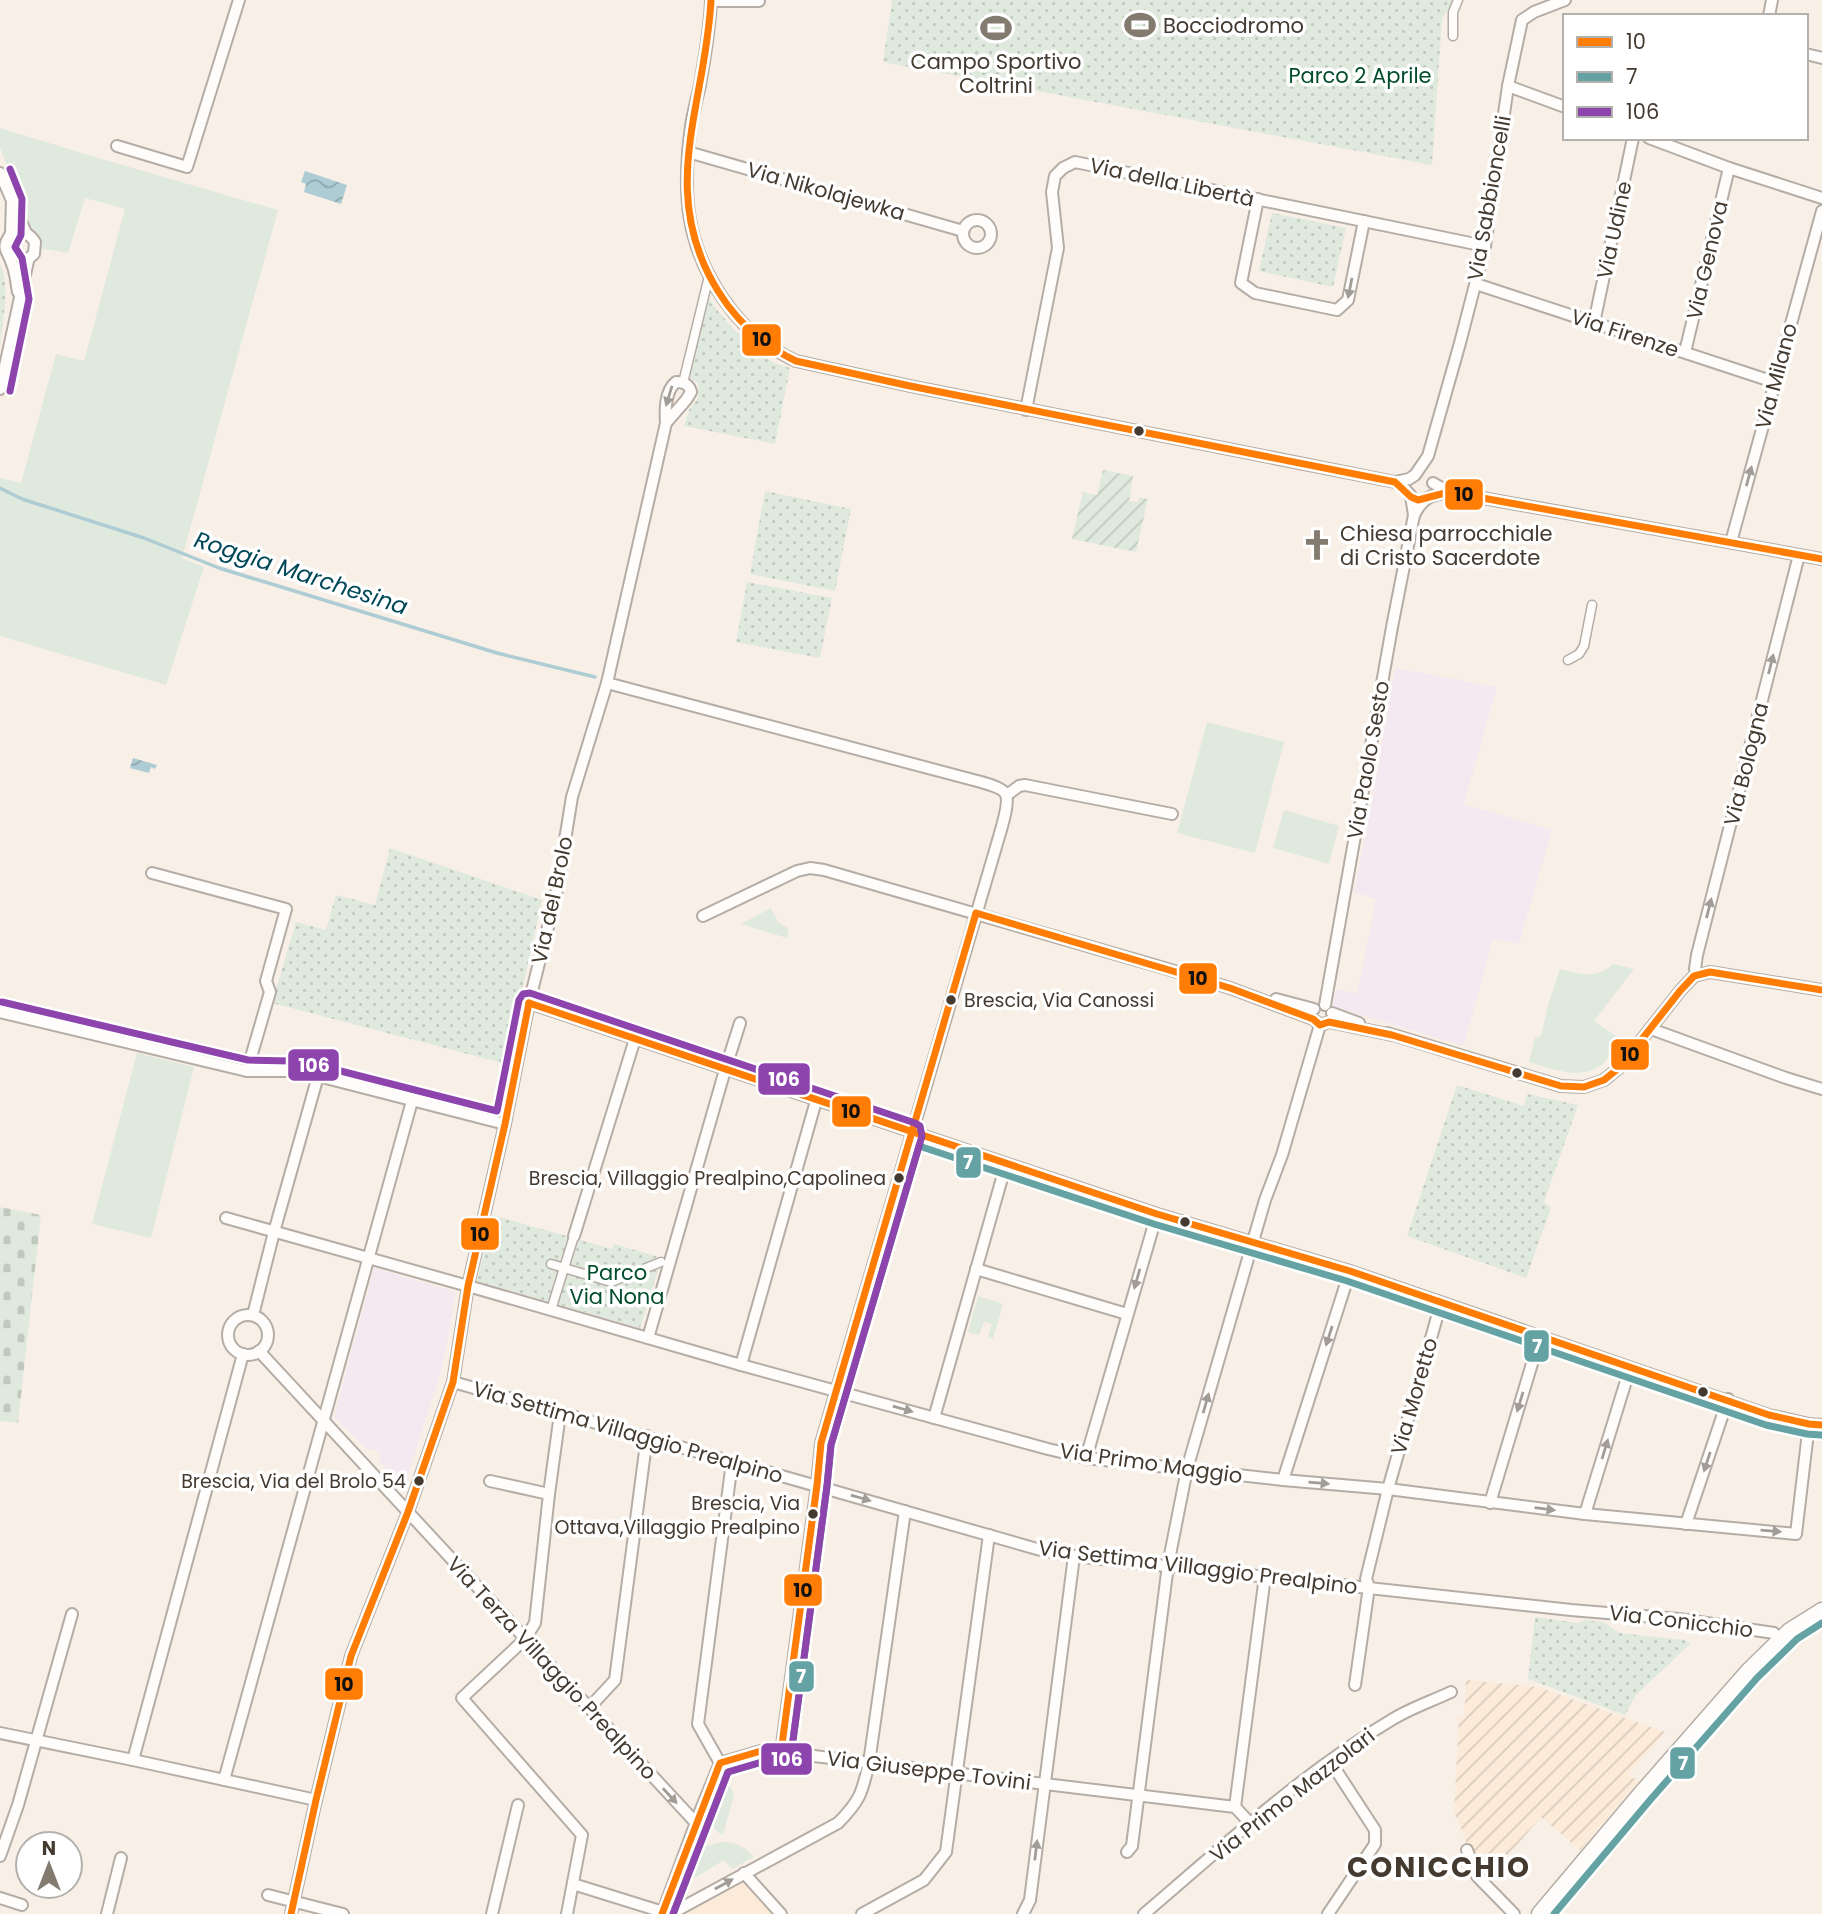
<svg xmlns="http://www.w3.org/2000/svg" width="1822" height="1914" font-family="Poppins,sans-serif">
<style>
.built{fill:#fcebd9}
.industrial{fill:url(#industrial-furrows)}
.education{fill:#f4e9f0}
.grass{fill:#e0e9dd}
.cemetery{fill:url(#cemetery-stones)}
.park{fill:url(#park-dots)}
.garden{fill:url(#garden-furrows)}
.water{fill:url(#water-waves)}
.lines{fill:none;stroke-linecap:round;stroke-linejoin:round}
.stream{stroke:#adccd3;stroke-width:3.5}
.pedestrian-casing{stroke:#b5ada5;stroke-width:11}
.minor-casing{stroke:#b5ada5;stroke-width:14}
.secondary-casing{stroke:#b5ada5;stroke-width:19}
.pedestrian{stroke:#fefdfb;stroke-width:8}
.minor{stroke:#fefdfb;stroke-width:10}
.secondary{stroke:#fefdfb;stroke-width:16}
.bus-1-casing{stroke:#fff;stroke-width:12}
.bus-2-casing{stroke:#fff;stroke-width:12}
.bus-3-casing{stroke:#fff;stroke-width:12}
.bus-1{stroke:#ff7d04;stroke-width:7}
.bus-2{stroke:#65a2a3;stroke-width:7}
.bus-3{stroke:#8e44ad;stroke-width:7}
.oneway{fill:#a19c96}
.bus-dot{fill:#443a30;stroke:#fff;stroke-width:2.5}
.labels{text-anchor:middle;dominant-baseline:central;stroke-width:7;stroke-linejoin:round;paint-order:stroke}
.bus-label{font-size:19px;fill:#443a30;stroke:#fff;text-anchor:end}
.poi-label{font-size:21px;fill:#443a30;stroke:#fff;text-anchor:start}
.park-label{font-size:21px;fill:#034d2e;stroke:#fff}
.street-label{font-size:21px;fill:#443a30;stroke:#fff}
.water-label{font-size:23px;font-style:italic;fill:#004858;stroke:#fff}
.district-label{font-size:28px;font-weight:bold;letter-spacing:2px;fill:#443a30;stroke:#fff}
.line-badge{stroke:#fff;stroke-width:2.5}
.badge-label{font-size:19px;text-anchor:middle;font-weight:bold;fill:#fff}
.pale-badge-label{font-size:19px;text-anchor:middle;font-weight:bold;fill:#111}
</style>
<defs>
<pattern id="industrial-furrows" width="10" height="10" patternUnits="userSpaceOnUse" patternTransform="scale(1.75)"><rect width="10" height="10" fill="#fcebd9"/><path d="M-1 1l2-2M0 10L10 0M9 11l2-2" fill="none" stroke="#d9cabb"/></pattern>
<pattern id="cemetery-stones" width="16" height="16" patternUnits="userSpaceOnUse" patternTransform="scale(1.75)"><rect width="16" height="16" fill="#e0e9dd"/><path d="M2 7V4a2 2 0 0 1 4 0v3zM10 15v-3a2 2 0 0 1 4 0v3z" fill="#c1c9be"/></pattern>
<pattern id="park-dots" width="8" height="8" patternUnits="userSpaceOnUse" patternTransform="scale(1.75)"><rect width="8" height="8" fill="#e0e9dd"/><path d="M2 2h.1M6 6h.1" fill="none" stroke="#c1c9be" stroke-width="1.8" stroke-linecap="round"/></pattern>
<pattern id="garden-furrows" width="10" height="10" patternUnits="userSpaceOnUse" patternTransform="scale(1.75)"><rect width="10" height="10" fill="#e0e9dd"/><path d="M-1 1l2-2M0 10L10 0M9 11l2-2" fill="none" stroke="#c1c9be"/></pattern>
<pattern id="water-waves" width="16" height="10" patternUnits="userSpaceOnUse" patternTransform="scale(1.75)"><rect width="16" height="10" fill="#adccd3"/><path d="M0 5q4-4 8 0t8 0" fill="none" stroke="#8ea7ac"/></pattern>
</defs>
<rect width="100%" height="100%" fill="#f8f0e7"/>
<path class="built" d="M747 1881 775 1914H685L743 1882Z"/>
<path class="industrial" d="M1466 1680 1538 1687 1665 1732 1628 1775 1639 1781 1580 1850 1541 1817 1485 1882 1468 1850 1464 1835 1454 1813 1459 1717H1464Z"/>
<g class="education">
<path d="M1395 668 1497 687 1464 804 1552 830 1519 944 1493 938 1464 1046 1332 1006 1337 989 1357 994 1376 899 1354 892 1376 780Z"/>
<path d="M374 1268 456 1292 442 1369 404 1487 380 1462 379 1451 375 1449 368 1450 334 1417Z"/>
</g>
<g class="grass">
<path d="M0 128 95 157 278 210 182 558 204 567 166 685 0 636V478L21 483 56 354 84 361 125 209 85 198 68 253 39 248 0 148Z"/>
<path d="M1207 722 1284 742 1255 853 1177 833Z"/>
<path d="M1284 810 1339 826 1329 864 1273 848Z"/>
<path d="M771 908 778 922 789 929 787 938 741 924Z"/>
<path d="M1613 964 1634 969 1594 1021 1622 1040C1615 1048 1608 1060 1600 1066 1579 1081 1551 1068 1529 1062L1535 1037H1539L1542 1033 1548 1005 1560 969C1581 974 1596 980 1613 964Z"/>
<path d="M137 1053 194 1067 151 1238 92 1224Z"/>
<path d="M978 1296 1003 1304 993 1339 988 1337 992 1324 984 1322 979 1335 968 1332Z"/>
<path d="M723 1776H725L734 1794 723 1835 717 1832 710 1823 718 1805 709 1799 714 1788Z"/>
<path d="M721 1842C736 1842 744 1846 754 1857L732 1869 724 1860 691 1880 689 1879 703 1847Z"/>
</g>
<path class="cemetery" d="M0 1207 41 1215 18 1423 0 1421Z"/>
<g class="park">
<path d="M892 0H1453L1442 19 1432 165 883 62Z"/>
<path d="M1272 213 1346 228 1333 287 1259 271Z"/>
<path d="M0 264C11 286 2 324 0 348Z"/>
<path d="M707 298 734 330 772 362 790 368 775 444 684 426 689 410 698 398V383L690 378Z"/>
<path d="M765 491 851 509 835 591 750 574Z"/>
<path d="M747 582 832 598 820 658 736 642Z"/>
<path d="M390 848 542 900 506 1064 272 1003 296 922 326 930 336 895 375 905Z"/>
<path d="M1457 1085 1524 1106 1527 1094 1578 1105 1544 1202 1551 1208 1526 1278 1407 1236Z"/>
<path d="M492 1215 612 1249 614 1244 662 1258 640 1328 477 1281Z"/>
<path d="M1535 1617 1579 1623 1584 1620 1604 1622 1619 1633 1684 1640 1691 1643 1636 1695 1625 1715 1528 1679Z"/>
</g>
<path class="garden" d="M1103 470 1133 476 1129 501 1138 502 1139 497 1148 499 1136 552 1072 539 1083 492 1097 495Z"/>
<g class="water">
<path d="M305 171 347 185 341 204 304 192 306 184 301 182Z"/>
<path d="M133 758 157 765 155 769 151 767 149 773 130 768Z"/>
</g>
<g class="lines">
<g class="stream">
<path d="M0 488 22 499 144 538 219 568 497 653 595 677"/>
<path d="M1656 1790 1663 1781"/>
</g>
<defs>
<g id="pedestrian">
<path d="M1453 36V12L1458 0"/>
<path d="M683 383 709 276"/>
<path d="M1568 660 1579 654 1584 646 1592 605"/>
<path d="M551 1264 611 1282 661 1262"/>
<path d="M551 1310 574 1236"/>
</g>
<g id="minor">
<path d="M711 0C710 29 705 57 700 85 697 99 693 112 691 126 682 192 685 244 724 300 742 326 767 348 796 361L910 386 1395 482 1409 479 1415 475 1428 456 1460 343 1485 246 1508 86 1522 20 1534 12 1565 0"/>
<path d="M711 1H759V0"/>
<path d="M1769 16 1772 0"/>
<path d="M1806 54 1822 58"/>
<path d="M1508 86 1565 107"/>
<path d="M1649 138 1729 168 1822 198"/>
<path d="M117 146 187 167 239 0"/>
<path d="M688 152 963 231"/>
<path d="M0 173 26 233"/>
<path d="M1258 199 1241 283 1255 293 1337 310 1348 300 1364 221"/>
<path d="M12 200 11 234C0 249 8 250 12 264 16 273 16 283 18 292"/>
<circle cx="977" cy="234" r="14"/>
<path d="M11 234C22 230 28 232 35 242L34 254 24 262"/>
<path d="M1476 284 1774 382"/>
<path d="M1594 323 1633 138"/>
<path d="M1685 352 1729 168"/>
<path d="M0 389 28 261"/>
<path d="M1026 410 1058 248 1052 192 1055 176 1063 168 1075 162 1485 246"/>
<path d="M1433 483 1449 492 1822 559"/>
<path d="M1414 515C1423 497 1431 495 1449 492"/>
<path d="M1731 542 1822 211"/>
<path d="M607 683 981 782C987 784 1004 788 1006 795 1010 804 999 836 996 847L821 1443 817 1485 781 1752"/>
<path d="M1007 795 1019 786 1025 785 1172 814"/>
<path d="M152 873 286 909 266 981 270 992 247 1071"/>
<path d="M703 916 797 871 810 868 824 870 1164 968 1230 988 1313 1019 1320 1025 1329 1022 1392 1035"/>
<path d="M1697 975 1695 969 1697 955 1799 555"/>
<path d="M1276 999 1314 1009"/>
<path d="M529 1003 1157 1214 1350 1271 1769 1415 1809 1424 1822 1425"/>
<path d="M1325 1005 1392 627 1414 515 1411 496 1402 486 1395 482"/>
<path d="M0 1012 247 1071H290L318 1076 505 1124"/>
<path d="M1332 1013 1359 1023"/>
<path d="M1651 1029 1786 1078 1822 1089"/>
<path d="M1387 1033 1561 1086 1584 1087 1604 1080 1620 1067 1680 991 1694 976 1710 972 1822 990"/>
<path d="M226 1218 468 1286 741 1365 1048 1449 1086 1458 1283 1480 1388 1489 1585 1514 1796 1534 1809 1424"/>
<path d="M574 1236 635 1039"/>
<path d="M976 1269 1127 1314"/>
<path d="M253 1315 274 1232 318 1076"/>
<circle cx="248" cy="1335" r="20"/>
<path d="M648 1338 725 1070 740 1023"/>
<path d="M259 1351 696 1823"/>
<path d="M741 1365 816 1101"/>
<path d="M453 1382 1037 1549 1074 1556 1571 1610 1679 1619 1774 1633"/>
<path d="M560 1414 549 1494 535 1623 525 1639 462 1698 582 1835 567 1914"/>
<path d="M934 1418 1006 1164"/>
<path d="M1086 1458 1157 1214"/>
<path d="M1283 1480 1350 1271"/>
<path d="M490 1481 549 1494"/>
<path d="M1490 1503 1540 1337"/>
<path d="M1585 1514 1630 1368"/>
<path d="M1686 1524 1728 1399"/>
<path d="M1355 1685 1369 1587 1366 1579 1388 1489 1441 1303"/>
<path d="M589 1708 615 1680 647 1436"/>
<path d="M0 1733 133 1760 316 1800"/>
<path d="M133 1760 243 1354"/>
<path d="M720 1763 698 1724 732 1462"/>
<path d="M224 1780 412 1101"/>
<path d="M1235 1807 1265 1576"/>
<path d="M1467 1850 1477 1876 1514 1914"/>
<path d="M1127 1852 1132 1846 1168 1565 1187 1469 1265 1200 1282 1155 1320 1025"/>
<path d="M0 1856 18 1805 72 1614"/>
<path d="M744 1873 781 1914"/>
<path d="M573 1884 663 1912H674L838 1823C860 1801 862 1793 869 1763L905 1511"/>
<path d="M268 1895 343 1914"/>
<path d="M0 1898 22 1905"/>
<path d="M107 1914 121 1858"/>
<path d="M291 1914 316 1800 351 1656 408 1512 453 1382 468 1286 505 1124 529 1003 556 895 572 797 607 683 666 423C665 409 665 391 676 382 684 382 689 384 691 392L686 400 666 423"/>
<path d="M492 1914 518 1805"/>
<path d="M662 1914 700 1812 720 1763 761 1751 781 1752 1235 1807 1250 1823"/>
<path d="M862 1914 924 1880 946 1852 989 1535"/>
<path d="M1023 1914 1030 1900 1074 1556"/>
<path d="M1144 1914C1224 1846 1302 1773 1393 1719 1411 1708 1432 1701 1451 1692"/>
<path d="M1328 1914 1375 1844V1830L1330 1761"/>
</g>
<path id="secondary" d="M1540 1914 1643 1792 1749 1671 1790 1631 1822 1611"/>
</defs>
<use href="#pedestrian" class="pedestrian-casing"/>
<use href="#minor" class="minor-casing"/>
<use href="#secondary" class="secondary-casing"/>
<use href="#pedestrian" class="pedestrian"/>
<use href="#minor" class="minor"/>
<use href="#secondary" class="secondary"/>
<defs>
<g id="bus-1">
<path d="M711 0C706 104 656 191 718 291 737 322 763 345 796 361L910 386 1395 482 1411 497 1418 500 1449 492 1822 559"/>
<path d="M976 913 1230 988 1313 1019 1320 1025 1329 1022 1392 1035 1561 1086 1584 1087 1604 1080 1620 1067 1680 991 1694 976 1710 972 1822 990"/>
<path d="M529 1003 1157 1214 1350 1271 1769 1415 1809 1424 1822 1425"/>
<path d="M781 1752 817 1485 821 1443 976 913"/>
<path d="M291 1914 316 1800 351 1656 408 1512 453 1382 468 1286 505 1124 529 1003"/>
<path d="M662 1914 720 1763 761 1751 781 1752"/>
</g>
<g id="bus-2">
<path d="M673 1914 728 1772 762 1762H784L791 1755 827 1486 831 1445 919 1146 1154 1224 1347 1281 1766 1425 1807 1434 1821 1435"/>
<path d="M1554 1914 1651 1799 1757 1678 1797 1639 1822 1623"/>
</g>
<g id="bus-3">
<path d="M10 169 22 199 21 235 15 247 22 258 29 299 10 391"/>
<path d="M2 1002 248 1060 291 1061 321 1066 497 1111 519 1000 523 994 530 993 915 1123 920 1126 922 1136 831 1445 827 1486 791 1755 784 1762H762L728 1772 673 1914"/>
</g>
</defs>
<use href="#bus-1" class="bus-1-casing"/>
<use href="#bus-2" class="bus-2-casing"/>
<use href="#bus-3" class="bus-3-casing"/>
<use href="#bus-1" class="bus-1"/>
<use href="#bus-2" class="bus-2"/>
<use href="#bus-3" class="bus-3"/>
</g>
<defs><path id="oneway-solid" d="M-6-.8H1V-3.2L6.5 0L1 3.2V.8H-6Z" transform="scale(1.75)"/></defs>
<g class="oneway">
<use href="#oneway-solid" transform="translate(1350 288) rotate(101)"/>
<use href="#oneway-solid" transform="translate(669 396) rotate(107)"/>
<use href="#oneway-solid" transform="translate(1749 476) rotate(-75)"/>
<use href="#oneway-solid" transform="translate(1771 664) rotate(-76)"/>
<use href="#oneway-solid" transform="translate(1709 908) rotate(-76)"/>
<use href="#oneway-solid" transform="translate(1137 1279) rotate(106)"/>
<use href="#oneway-solid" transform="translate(1329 1336) rotate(108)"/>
<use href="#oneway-solid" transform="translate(1520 1402) rotate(107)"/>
<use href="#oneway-solid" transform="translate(1206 1403) rotate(-74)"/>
<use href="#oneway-solid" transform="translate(903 1409) rotate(16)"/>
<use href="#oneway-solid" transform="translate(1605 1449) rotate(-73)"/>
<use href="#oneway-solid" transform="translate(1707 1462) rotate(108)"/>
<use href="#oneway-solid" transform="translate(1319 1483) rotate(5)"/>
<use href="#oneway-solid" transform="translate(861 1498) rotate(16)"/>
<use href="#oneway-solid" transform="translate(1545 1509) rotate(7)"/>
<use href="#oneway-solid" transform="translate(1771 1531) rotate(5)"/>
<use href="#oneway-solid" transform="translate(670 1796) rotate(47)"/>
<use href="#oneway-solid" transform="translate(1036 1850) rotate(-83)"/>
<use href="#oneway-solid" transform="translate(724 1884) rotate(-29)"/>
</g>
<defs>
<symbol id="stadium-bare" viewBox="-9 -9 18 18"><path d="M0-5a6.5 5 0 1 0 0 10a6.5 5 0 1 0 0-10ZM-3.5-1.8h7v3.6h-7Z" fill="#837a70" stroke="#fff" stroke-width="2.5" paint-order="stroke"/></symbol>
<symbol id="church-bare" viewBox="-9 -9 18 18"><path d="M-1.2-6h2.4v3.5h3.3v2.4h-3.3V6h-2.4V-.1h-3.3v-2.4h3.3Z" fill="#837a70" stroke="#fff" stroke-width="2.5" paint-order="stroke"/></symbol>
</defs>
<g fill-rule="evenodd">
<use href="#stadium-bare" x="1118" y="3" width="44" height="44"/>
<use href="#stadium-bare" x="974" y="6" width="44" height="44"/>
<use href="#church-bare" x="1295" y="523" width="44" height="44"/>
</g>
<g class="bus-dot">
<circle cx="1139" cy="431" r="6"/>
<circle cx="951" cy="1000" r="6"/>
<circle cx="1517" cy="1073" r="6"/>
<circle cx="899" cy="1178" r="6"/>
<circle cx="1185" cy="1222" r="6"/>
<circle cx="1703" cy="1392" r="6"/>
<circle cx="419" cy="1481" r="6"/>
<circle cx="813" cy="1514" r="6"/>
</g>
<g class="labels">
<g class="bus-label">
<text x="964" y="1000" text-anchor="start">Brescia, Via Canossi</text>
<text x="886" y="1178">Brescia, Villaggio Prealpino,Capolinea</text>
<text x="406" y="1481">Brescia, Via del Brolo 54</text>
<text x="800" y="1503">Brescia, Via<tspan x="800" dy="24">Ottava,Villaggio Prealpino</tspan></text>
</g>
<g class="poi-label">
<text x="1163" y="25">Bocciodromo</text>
<text x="996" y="61" text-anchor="middle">Campo Sportivo<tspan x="996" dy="24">Coltrini</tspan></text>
<text x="1340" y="533">Chiesa parrocchiale<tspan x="1340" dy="24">di Cristo Sacerdote</tspan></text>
</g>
<g class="park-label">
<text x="1360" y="75">Parco 2 Aprile</text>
<text x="617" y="1272">Parco<tspan x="617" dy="24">Via Nona</tspan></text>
</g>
<g class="street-label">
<text transform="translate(1172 182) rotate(12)">Via della Libertà</text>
<text transform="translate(826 191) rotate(16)">Via Nikolajewka</text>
<text transform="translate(1489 198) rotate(-80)">Via Sabbioncelli</text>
<text transform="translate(1614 230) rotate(-78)">Via Udine</text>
<text transform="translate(1707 260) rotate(-77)">Via Genova</text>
<text transform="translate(1625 333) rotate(18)">Via Firenze</text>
<text transform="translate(1776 376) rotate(-75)">Via Milano</text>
<text transform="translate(1368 760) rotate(-80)">Via Paolo Sesto</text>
<text transform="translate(1746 764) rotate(-76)">Via Bologna</text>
<text transform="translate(552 900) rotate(-78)">Via del Brolo</text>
<text transform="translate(1414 1396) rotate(-74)">Via Moretto</text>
<text transform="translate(628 1432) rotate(16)">Via Settima Villaggio Prealpino</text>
<text transform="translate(1151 1463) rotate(8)">Via Primo Maggio</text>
<text transform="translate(1198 1567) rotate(7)">Via Settima Villaggio Prealpino</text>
<text transform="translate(1681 1621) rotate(7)">Via Conicchio</text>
<text transform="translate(552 1668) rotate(47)">Via Terza Villaggio Prealpino</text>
<text transform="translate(929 1770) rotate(7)">Via Giuseppe Tovini</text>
<text transform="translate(1292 1795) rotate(-38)">Via Primo Mazzolari</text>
</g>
<g class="water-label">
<text transform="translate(301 573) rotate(18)">Roggia Marchesina</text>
</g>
<g class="district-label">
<text x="1439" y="1867">CONICCHIO</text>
</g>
</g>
<g class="line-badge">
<rect x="741" y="323" width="41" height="34" rx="7" fill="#ff7d04"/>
<rect x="1444" y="478" width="40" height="33" rx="7" fill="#ff7d04"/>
<rect x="1178" y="962" width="40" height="33" rx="7" fill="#ff7d04"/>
<rect x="1610" y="1038" width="40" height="33" rx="7" fill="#ff7d04"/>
<rect x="287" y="1048" width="53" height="34" rx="7" fill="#8e44ad"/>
<rect x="757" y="1062" width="54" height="34" rx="7" fill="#8e44ad"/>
<rect x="831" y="1095" width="41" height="33" rx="7" fill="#ff7d04"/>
<rect x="955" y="1146" width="27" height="33" rx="7" fill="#65a2a3"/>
<rect x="460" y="1217" width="40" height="34" rx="7" fill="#ff7d04"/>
<rect x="1523" y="1329" width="27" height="34" rx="7" fill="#65a2a3"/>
<rect x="783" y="1573" width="40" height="34" rx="7" fill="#ff7d04"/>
<rect x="788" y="1660" width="27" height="33" rx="7" fill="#65a2a3"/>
<rect x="324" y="1667" width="40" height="34" rx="7" fill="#ff7d04"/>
<rect x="760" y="1742" width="53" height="34" rx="7" fill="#8e44ad"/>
<rect x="1669" y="1746" width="27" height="34" rx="7" fill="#65a2a3"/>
</g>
<g class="badge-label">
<text x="314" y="1072">106</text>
<text x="784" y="1086">106</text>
<text x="968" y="1169">7</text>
<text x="1537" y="1353">7</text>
<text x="801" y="1683">7</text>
<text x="787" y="1766">106</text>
<text x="1683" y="1770">7</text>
</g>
<g class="pale-badge-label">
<text x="762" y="346">10</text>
<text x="1464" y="501">10</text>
<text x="1198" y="985">10</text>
<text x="1630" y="1061">10</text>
<text x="851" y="1118">10</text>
<text x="480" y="1241">10</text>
<text x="803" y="1597">10</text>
<text x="344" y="1691">10</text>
</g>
<rect x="1563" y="14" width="245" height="126" fill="#ffffff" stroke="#b4b0ac" stroke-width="2"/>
<rect x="1577" y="37" width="35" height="10" fill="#ff7d04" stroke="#b4b0ac" stroke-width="2"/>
<text x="1626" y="49" font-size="21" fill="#443a30">10</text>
<rect x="1577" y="72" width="35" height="10" fill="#65a2a3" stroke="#b4b0ac" stroke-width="2"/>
<text x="1626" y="84" font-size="21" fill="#443a30">7</text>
<rect x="1577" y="107" width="35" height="10" fill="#8e44ad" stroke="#b4b0ac" stroke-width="2"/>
<text x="1626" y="119" font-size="21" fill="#443a30">106</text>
<g transform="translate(49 1865)"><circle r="33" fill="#ffffff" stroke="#b4b0ac" stroke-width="2"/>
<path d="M0-5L12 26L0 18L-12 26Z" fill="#837a70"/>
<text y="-10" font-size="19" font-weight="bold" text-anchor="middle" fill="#443a30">N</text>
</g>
</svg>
